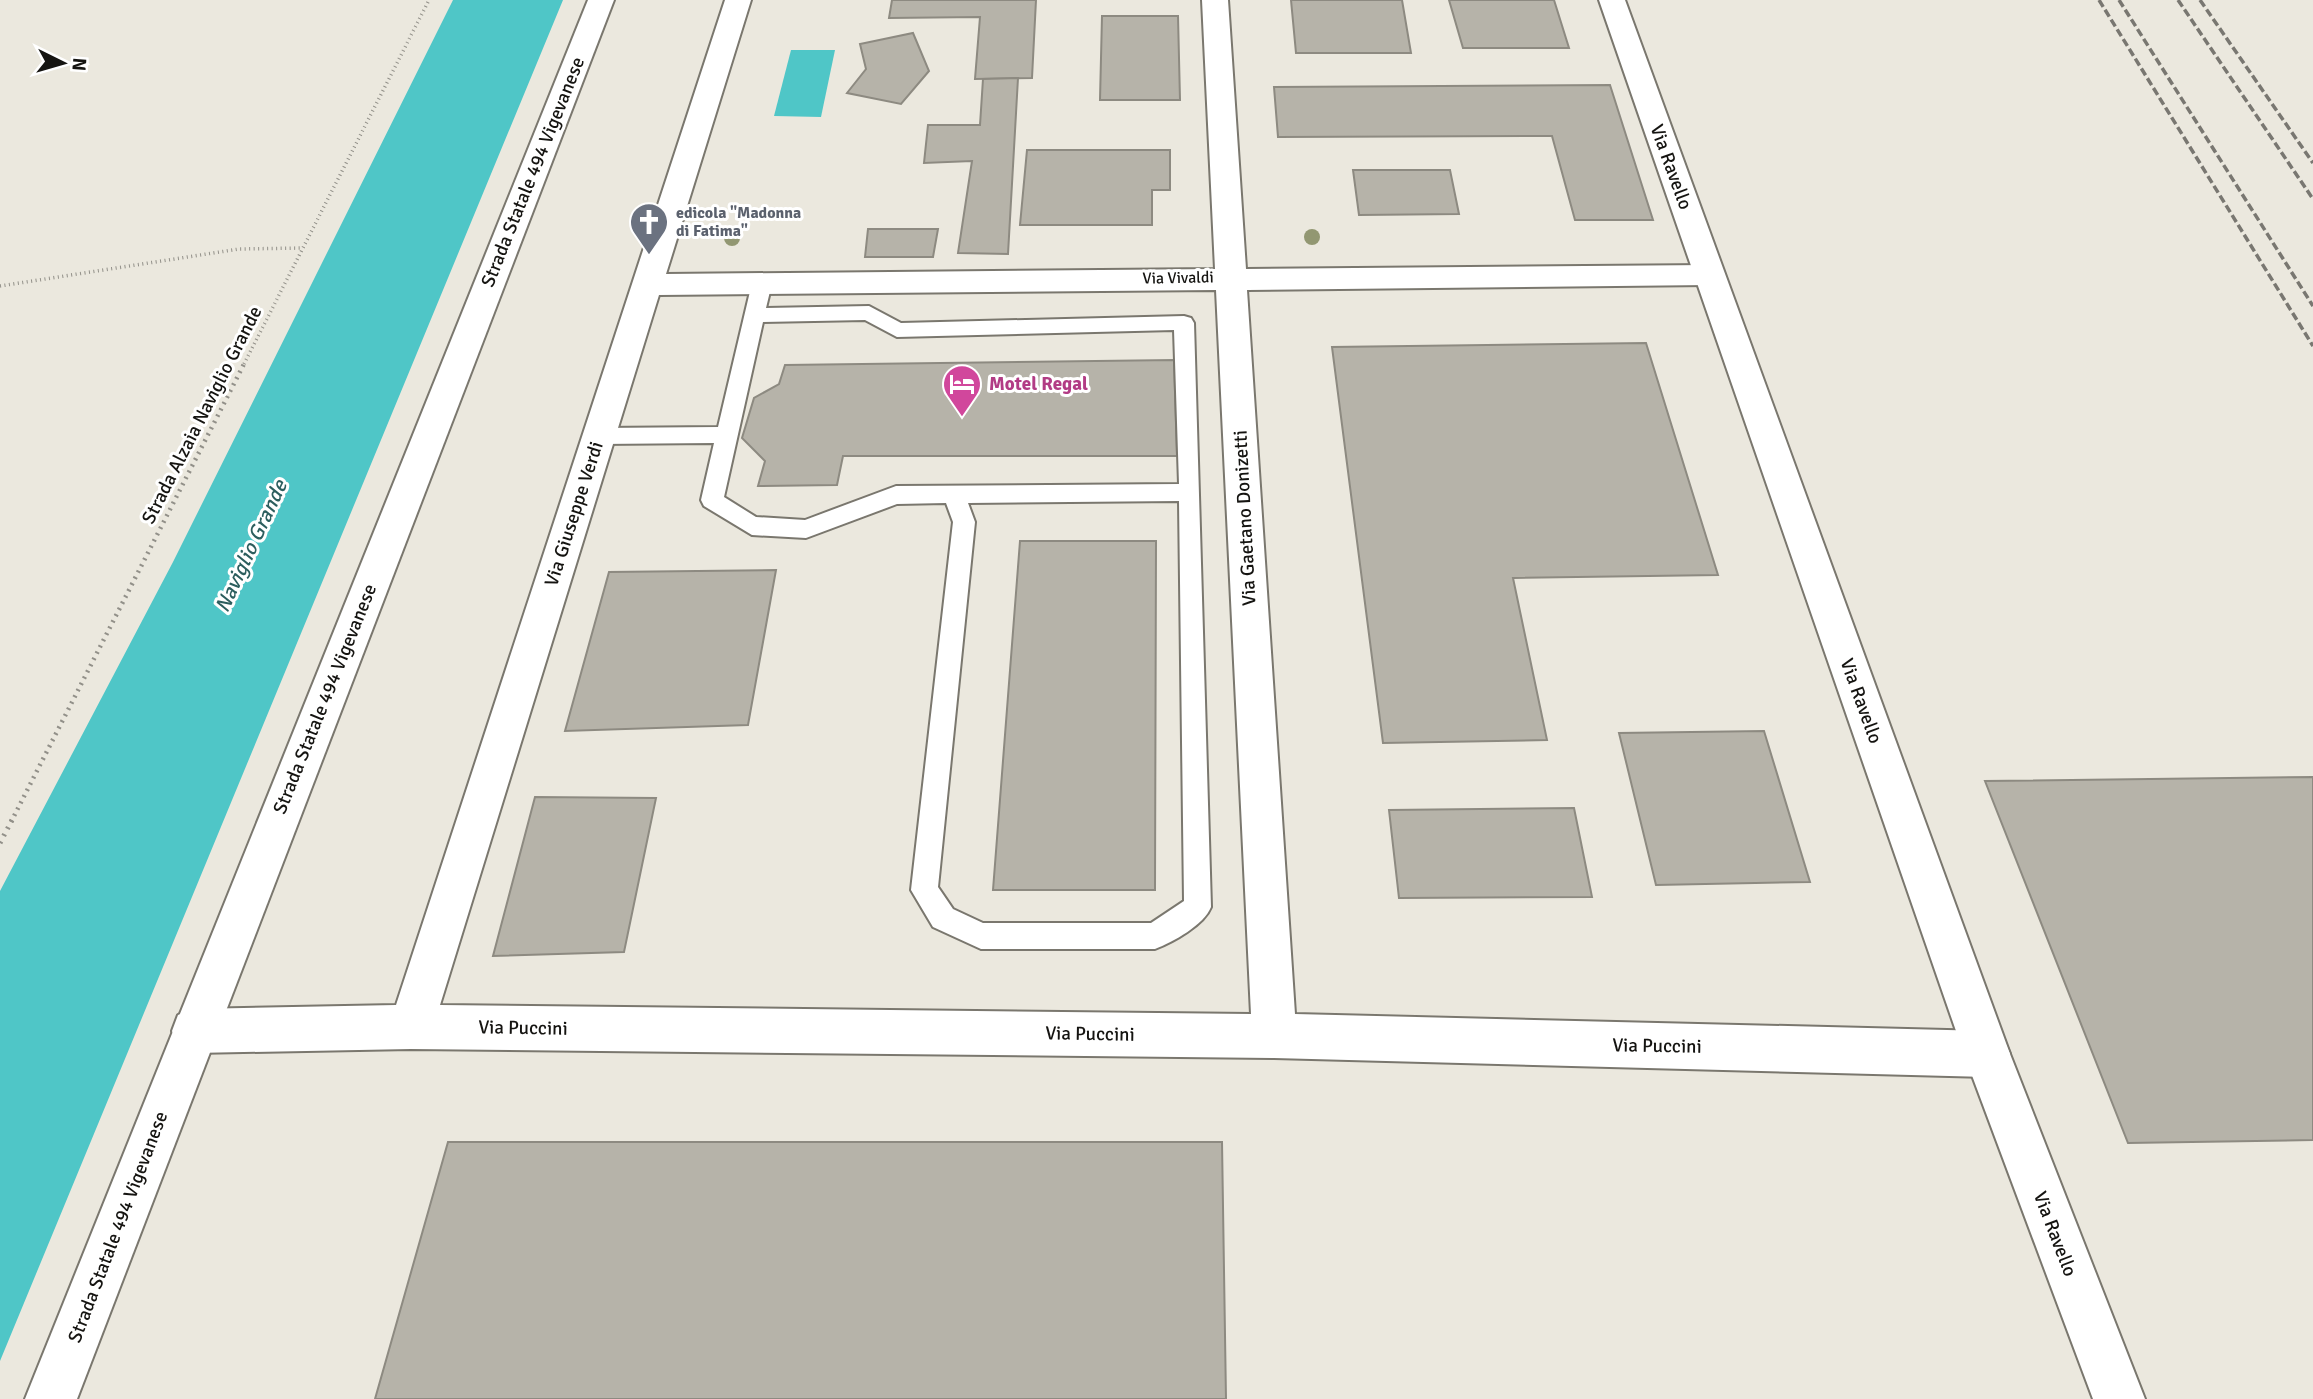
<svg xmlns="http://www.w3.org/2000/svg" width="2313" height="1399" font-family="Signika,sans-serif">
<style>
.water{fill:#4fc6c7}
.building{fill:#b6b3a9;stroke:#8d8a81;stroke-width:2}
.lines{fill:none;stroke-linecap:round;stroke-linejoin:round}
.lane-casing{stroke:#7a776e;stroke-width:4}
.street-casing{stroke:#7a776e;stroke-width:4}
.secondary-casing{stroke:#7a776e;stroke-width:4}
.primary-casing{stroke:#7a776e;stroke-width:4}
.path-far2{stroke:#929089;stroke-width:3.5;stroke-dasharray:1 3.5;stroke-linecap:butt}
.path-far1{stroke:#929089;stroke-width:4.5;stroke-dasharray:2 5;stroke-linecap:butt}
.path{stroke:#929089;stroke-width:5;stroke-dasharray:2 6;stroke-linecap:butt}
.lane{fill:#fff;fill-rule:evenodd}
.street{fill:#fff;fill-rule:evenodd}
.secondary{fill:#fff;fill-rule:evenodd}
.primary{fill:#fff;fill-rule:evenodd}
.rail{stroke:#797771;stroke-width:3.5;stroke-dasharray:8 3.5;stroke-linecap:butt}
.tree{fill:#929772}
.labels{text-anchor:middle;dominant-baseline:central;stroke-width:6;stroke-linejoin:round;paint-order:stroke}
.far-worship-label{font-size:16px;font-weight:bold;fill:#5b616d;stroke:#fff;text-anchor:start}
.far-street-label{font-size:16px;fill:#151411;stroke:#fff}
.street-label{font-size:19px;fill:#151411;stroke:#fff}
.hotel-label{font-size:19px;font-weight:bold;fill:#b23c85;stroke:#fff;text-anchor:start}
.water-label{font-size:21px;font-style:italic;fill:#2c5e5e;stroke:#fff}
</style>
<rect width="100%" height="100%" fill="#ebe8de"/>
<g class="water">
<path d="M453 0H563L0 1361V891L173 562Z"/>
<path d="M791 50H835L821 117 774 116Z"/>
</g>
<g class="building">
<path d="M892 0H1036L1032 78 975 79 980 17 889 18Z"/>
<path d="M1291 0H1402L1411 53H1296Z"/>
<path d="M1449 0H1554L1569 48H1463Z"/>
<path d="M1102 16H1178L1180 100H1100Z"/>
<path d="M913 33 929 71 901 104 847 93 866 69 860 44Z"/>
<path d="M1018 78 1008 254 958 253 972 161 924 163 928 125H980L983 79Z"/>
<path d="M1610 85 1653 220H1575L1552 136 1278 137 1274 87Z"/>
<path d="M1027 150H1170V190H1152V225H1020Z"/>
<path d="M1353 170H1450L1459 214 1359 215Z"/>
<path d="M868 229H938L933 257H865Z"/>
<path d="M1646 343 1718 575 1513 578 1547 740 1383 743 1332 347Z"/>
<path d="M1174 360 1177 456H843L837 485 758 486 765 461 742 438 754 398 779 384 785 365Z"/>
<path d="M1020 541H1156L1155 890H993Z"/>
<path d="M776 570 748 725 565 731 609 572Z"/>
<path d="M1764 731 1810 882 1656 885 1619 733Z"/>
<path d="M2313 777V1140L2128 1143 1985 781Z"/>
<path d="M535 797 656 798 624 952 493 956Z"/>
<path d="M1574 808 1592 897 1399 898 1389 810Z"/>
<path d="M448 1142H1222L1226 1399H375Z"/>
</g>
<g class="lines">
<defs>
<path id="lane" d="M762 276 769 278 772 283 766 308 869 306 901 323 1184 316 1191 318 1194 323 1211 907C1204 925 1173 942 1155 949H981L933 927 911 890 953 522 946 503 897 504 806 538 752 535 704 506 701 500 714 443 599 444 591 442 588 436 591 430 599 428 718 427 752 283 755 278ZM865 320 897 337 1174 330 1179 484 896 486 805 520 756 517 724 497 763 322ZM1179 501 1184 901 1151 923H983L953 909 938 887 975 522 968 503Z"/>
<path id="street" d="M725 0H751L666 274 1215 269 1202 0H1228L1246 269 1709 265 1720 268 1724 275 1720 282 1709 285 1247 290 1295 1014 1987 1031 2003 1038 2010 1054 2003 1070 1987 1077 1274 1058 411 1049 194 1053 178 1047 172 1031 178 1015 194 1009 396 1005ZM1216 290 1251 1014 440 1005 659 295Z"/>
<path id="secondary" d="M1599 0H1625L2010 1054 2145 1399H2093L1964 1054Z"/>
<path id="primary" d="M588 0H614L77 1399H25Z"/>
</defs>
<use href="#lane" class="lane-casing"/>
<use href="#street" class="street-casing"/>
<use href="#secondary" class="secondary-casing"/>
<use href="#primary" class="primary-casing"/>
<g class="path-far2">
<path d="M0 286 239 249 303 248"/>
<path d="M244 364 429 0"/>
</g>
<path class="path-far1" d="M11 822 245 362"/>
<path class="path" d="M0 843 12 820"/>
<use href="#lane" class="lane"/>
<use href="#street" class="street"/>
<use href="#secondary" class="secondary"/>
<use href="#primary" class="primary"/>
<g class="rail">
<path d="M2099 0 2313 346"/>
<path d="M2119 0 2313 306"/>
<path d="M2178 0 2313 199"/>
<path d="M2200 0 2313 163"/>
</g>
</g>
<g class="tree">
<circle cx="1312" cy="237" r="8"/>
<circle cx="732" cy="238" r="8"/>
</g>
<defs>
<symbol id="church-pin" viewBox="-11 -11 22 30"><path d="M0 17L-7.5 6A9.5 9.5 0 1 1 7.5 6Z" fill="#6b7280" stroke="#fff"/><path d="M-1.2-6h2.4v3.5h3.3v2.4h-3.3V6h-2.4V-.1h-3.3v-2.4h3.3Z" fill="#fff"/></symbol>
<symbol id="hotel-pin" viewBox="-11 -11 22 30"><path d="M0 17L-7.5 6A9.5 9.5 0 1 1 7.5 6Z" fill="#d1479c" stroke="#fff"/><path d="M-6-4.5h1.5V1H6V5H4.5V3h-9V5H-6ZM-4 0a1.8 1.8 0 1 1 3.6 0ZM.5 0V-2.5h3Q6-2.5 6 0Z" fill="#fff"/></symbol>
</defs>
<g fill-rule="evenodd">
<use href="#church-pin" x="627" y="200" width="44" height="60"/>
<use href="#hotel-pin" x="940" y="362" width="44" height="60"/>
</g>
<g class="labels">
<g class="far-worship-label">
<text x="676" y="213">edicola "Madonna<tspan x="676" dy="18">di Fatima"</tspan></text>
</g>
<g class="far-street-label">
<text transform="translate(1178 278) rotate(-1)">Via Vivaldi</text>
</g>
<g class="street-label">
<text transform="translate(1671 167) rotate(70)">Via Ravello</text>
<text transform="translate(533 172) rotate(-68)">Strada Statale 494 Vigevanese</text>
<text transform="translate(202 415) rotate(-63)">Strada Alzaia Naviglio Grande</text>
<text transform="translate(574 514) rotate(-72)">Via Giuseppe Verdi</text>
<text transform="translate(1245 518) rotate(-93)">Via Gaetano Donizetti</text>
<text transform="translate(325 699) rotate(-68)">Strada Statale 494 Vigevanese</text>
<text transform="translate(1861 701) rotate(70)">Via Ravello</text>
<text transform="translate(523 1028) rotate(1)">Via Puccini</text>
<text transform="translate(1090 1034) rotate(1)">Via Puccini</text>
<text transform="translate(1657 1046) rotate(1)">Via Puccini</text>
<text transform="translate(118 1227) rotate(-69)">Strada Statale 494 Vigevanese</text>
<text transform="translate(2055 1234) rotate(69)">Via Ravello</text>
</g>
<g class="hotel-label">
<text x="989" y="384">Motel Regal</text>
</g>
<g class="water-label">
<text transform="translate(251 546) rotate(-65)">Naviglio Grande</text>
</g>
</g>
<g transform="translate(63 63) rotate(95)" stroke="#ffffff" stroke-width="5" paint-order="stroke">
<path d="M0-5L12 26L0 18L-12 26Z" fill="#151411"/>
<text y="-10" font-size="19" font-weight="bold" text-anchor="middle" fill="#151411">N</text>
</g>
</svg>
